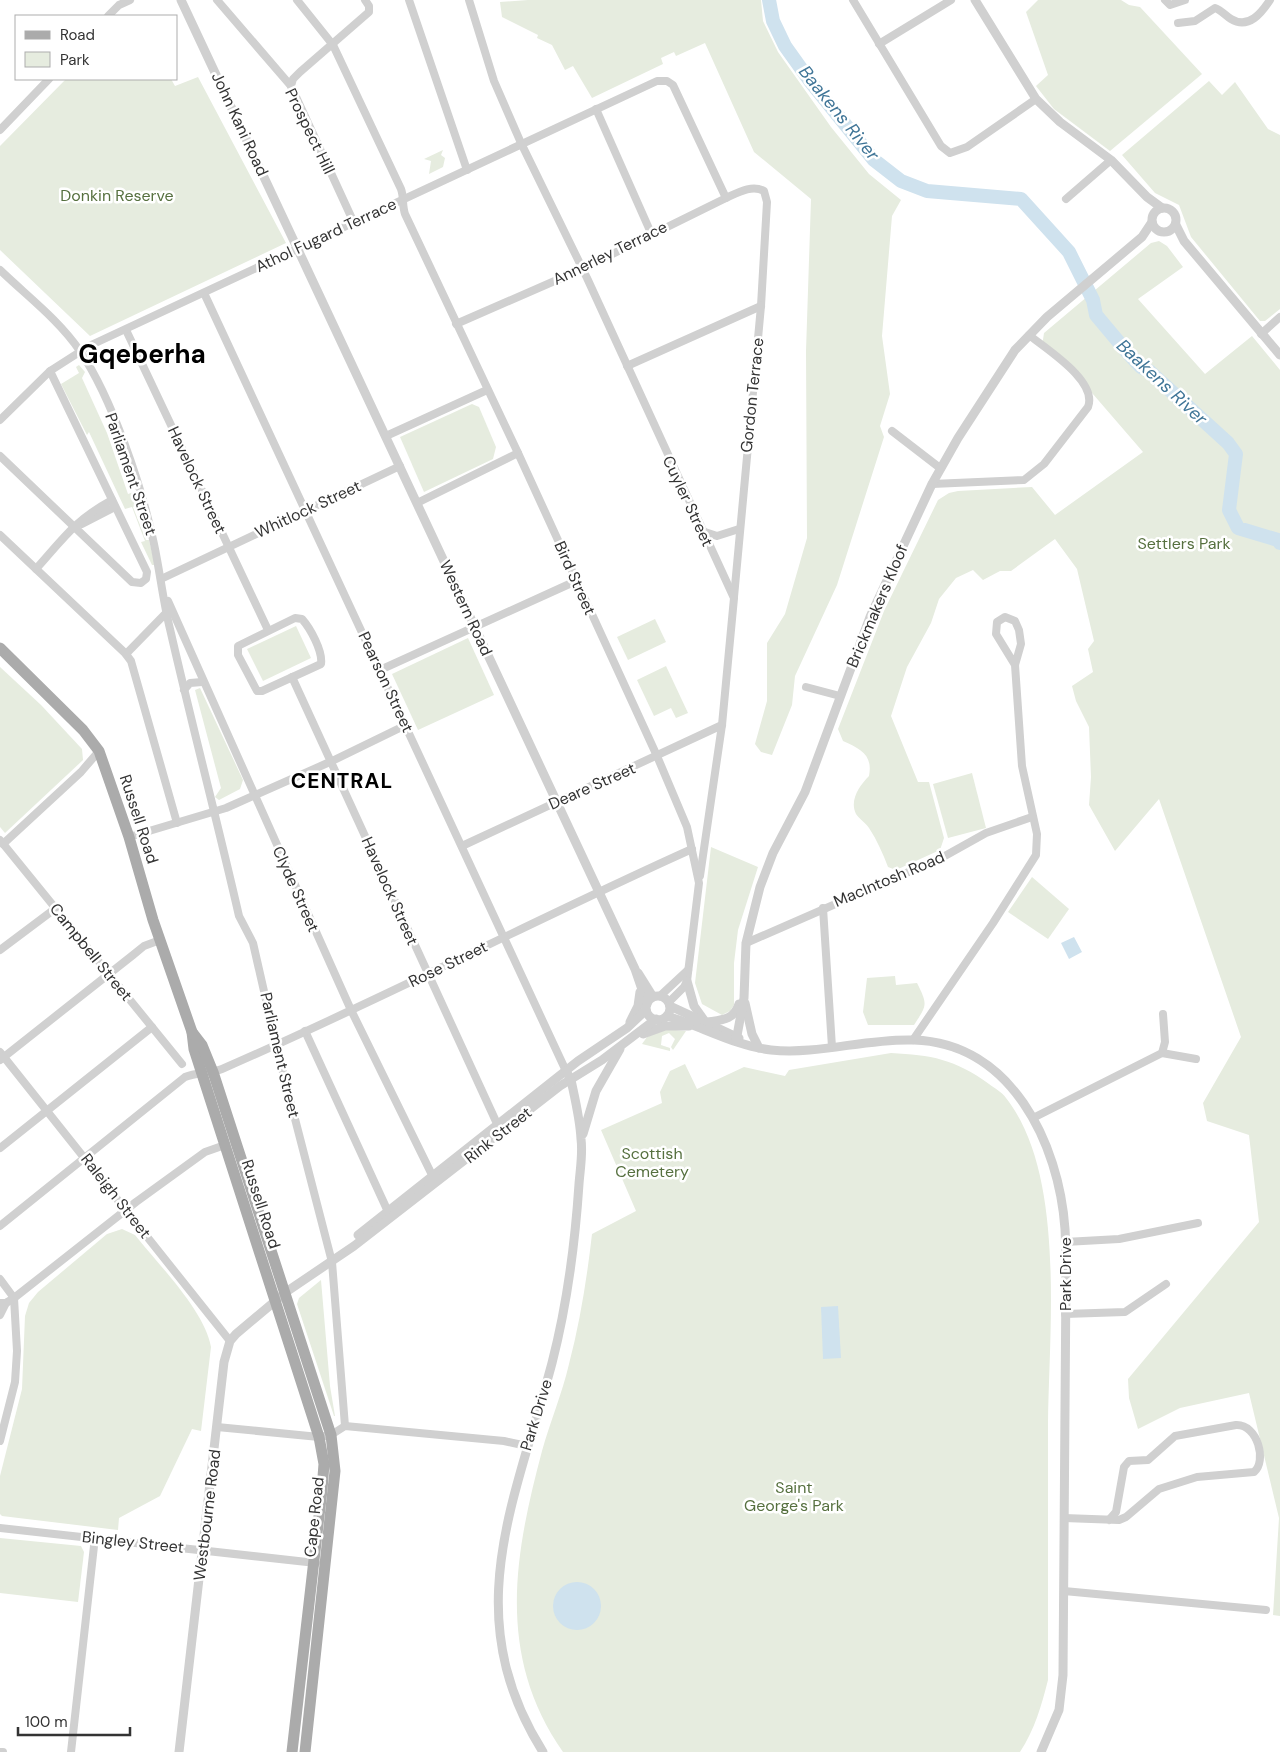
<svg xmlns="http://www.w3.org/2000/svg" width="1280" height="1752" font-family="'DM Sans',sans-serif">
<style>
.green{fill:#e6ecdf}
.water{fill:#cfe2ee}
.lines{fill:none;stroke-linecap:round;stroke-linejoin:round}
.river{stroke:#cfe2ee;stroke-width:14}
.minor{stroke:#d0d0d0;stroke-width:8}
.tertiary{stroke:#d0d0d0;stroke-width:9}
.primary{stroke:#ababab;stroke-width:11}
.labels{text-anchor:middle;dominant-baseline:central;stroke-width:5;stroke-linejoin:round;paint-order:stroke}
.street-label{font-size:16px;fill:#333;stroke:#fff}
.park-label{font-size:16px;fill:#56703f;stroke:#fff}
.water-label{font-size:18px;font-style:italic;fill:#3f7597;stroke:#fff}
.district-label{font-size:21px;font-weight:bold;letter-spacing:1px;fill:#000;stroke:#fff}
.town-label{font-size:26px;font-weight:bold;fill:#000;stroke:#fff}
</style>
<rect width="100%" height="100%" fill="#fff"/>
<g class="green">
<path d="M528 0H761L763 21 778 52 831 127 869 174 901 200 892 216 882 336 890 394 880 426 884 437 837 585 795 676 792 705 772 755 761 752 755 744 767 701V643L785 614 807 538 806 351 811 199 754 152 705 43 676 56 674 52 661 58 663 64 592 98 573 66 565 70 552 45 537 38 538 35 502 17 500 2Z"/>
<path d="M1038 0H1121L1129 5 1140 7 1202 74 1110 151 1054 109 1036 86 1048 75 1026 12Z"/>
<path d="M198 77 286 243 90 336 0 250V146L66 79H171L175 86Z"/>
<path d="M1209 81 1222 95 1235 82 1268 129 1280 135V309L1265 321H1260L1191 237 1179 205 1155 193 1122 155Z"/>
<path d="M443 150 441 155 445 158 443 167 429 174 431 161 424 159Z"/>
<path d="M1159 241 1167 246 1183 267 1138 299 1205 374 1252 336 1280 370V1616L1273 1615 1279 1518 1249 1393 1180 1408 1138 1429 1129 1398 1128 1379 1259 1222 1249 1135 1207 1121 1203 1103 1241 1037 1159 799 1115 851 1089 805 1091 777 1089 727 1076 701 1072 686 1093 672 1088 649 1094 641 1077 569 1055 539 1011 571H1000L983 580 973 570 956 578 939 599 931 623 907 667 891 716 918 782H929L944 838 940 850 896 870 888 867C883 854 877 840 869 828 866 823 859 819 856 814 849 800 860 785 869 776 873 755 861 749 843 741L838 729 884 611 938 500 949 493 958 491 1032 487 1055 515 1143 452 1086 386 1042 346 1044 333 1151 243Z"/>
<path d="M79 365 85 372 82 378 107 433 128 494 134 492 139 503 133 507 146 540H149L155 565H152L141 542 145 541 132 507 125 509 89 432 87 435 61 384 79 373 76 367Z"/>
<path d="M472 404 479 407 496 447 493 459 424 492 400 437Z"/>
<path d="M655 619 666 642 628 660 617 637Z"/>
<path d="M296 626 311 658 263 681 247 649Z"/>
<path d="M468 638 494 695 418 730 392 674Z"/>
<path d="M666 666 688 713 676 718 671 708 654 716 637 680Z"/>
<path d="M0 667 41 705 82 749 83 760 5 833 0 827Z"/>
<path d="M200 688 243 780 240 789 219 800 215 797 221 788 195 690Z"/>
<path d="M972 773 986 828 948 838 933 784Z"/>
<path d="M711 847 758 867 738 930 734 963V1005L730 1011 722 1015 702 1004 695 983Z"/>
<path d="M1032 877 1069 909 1048 939 1008 912Z"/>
<path d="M895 976 896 985 917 983C928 1005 927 1005 914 1025H868L863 1012 867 978Z"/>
<path d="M665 1029 686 1031 673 1050 671 1047 675 1039 669 1033 662 1036 661 1045 670 1048V1051L642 1044 647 1037Z"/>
<path d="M891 1053C931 1055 955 1059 989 1084 994 1088 1002 1092 1006 1098 1066 1174 1049 1329 1048 1423 1048 1509 1048 1594 1048 1680 1041 1707 1035 1729 1020 1752H563C496 1656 514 1556 542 1451 550 1422 562 1394 569 1364 580 1322 587 1278 592 1234L636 1211 601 1130 662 1103 660 1092 670 1071 685 1064 697 1089 744 1067 785 1076 789 1070Z"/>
<path d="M122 1229 135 1235C158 1264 205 1311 211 1347L201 1431 192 1429 160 1496 119 1518 118 1530 2 1516 0 1514V1476L22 1389 25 1316 29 1303 38 1292 107 1234Z"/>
<path d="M321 1280 330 1386 335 1416H334L297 1304 299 1298Z"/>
<path d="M0 1538 81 1546 84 1552 78 1602 0 1593Z"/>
</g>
<g class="water">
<path d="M1074 937 1082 952 1069 959 1061 943Z"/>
<path d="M838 1306 841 1358 823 1359 821 1307Z"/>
<circle cx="577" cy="1606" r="24"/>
</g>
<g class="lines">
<path class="river" d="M769 0 773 21 785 46 810 81 874 160 901 181 927 191 1021 199 1069 252 1093 300 1096 315 1127 352 1141 367 1149 371 1228 443 1236 454 1229 510 1238 528 1278 540 1280 543"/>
<g class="minor">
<path d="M217 0 291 86 354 223"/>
<path d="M297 0 333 45 401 189C404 197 402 205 405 214L518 453 657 756 687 827 699 883 687 981 684 987 669 1002"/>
<path d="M409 0 467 170"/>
<path d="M469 0 494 81 521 143 587 278 734 598 722 725 700 876"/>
<path d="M853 0 941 146 950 153 967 147 1036 99"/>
<path d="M1165 0 1170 5 1185 0"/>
<path d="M108 16 119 5 130 0"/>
<path d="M1178 23 1195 21 1215 8C1221 10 1226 16 1231 19 1249 30 1262 12 1270 0"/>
<path d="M879 44 951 0"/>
<path d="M291 86 293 79 300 72 369 12V6L365 0"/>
<path d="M596 109 651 233"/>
<path d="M0 130 49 79"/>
<path d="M1066 199 1111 160"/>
<path d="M0 270C27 296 59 320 80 351 112 398 142 487 154 544 160 572 163 601 170 629 192 725 217 820 239 916L253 943 279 1057 332 1262 345 1426"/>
<path d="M204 293 566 1071"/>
<path d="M456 324 582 269 726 198C737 193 752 184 764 191L767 202 761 306 734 597"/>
<path d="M126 330 268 630"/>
<path d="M1261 334 1280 317"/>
<path d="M627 366 761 306"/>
<path d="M0 420 50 371 89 346 657 81H667L673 85 726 198"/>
<path d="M892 431 940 468"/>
<path d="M386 436 487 390"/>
<path d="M0 456 132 582 141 583 146 579 147 572 50 371"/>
<path d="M932 484 1024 480 1044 464 1088 407C1098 381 1046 349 1029 335"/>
<path d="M417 503 518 453"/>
<path d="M82 524 115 507"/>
<path d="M702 531 717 536 739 529"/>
<path d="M0 535 125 653 131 661 177 823"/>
<path d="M36 569C63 539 75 520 112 500"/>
<path d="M161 579 400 466"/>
<path d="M168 601 351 1010 435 1181"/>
<path d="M295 618 302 619C310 628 323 651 321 664L262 691H257L238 655V646Z"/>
<path d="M126 654 166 613"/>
<path d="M380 670 576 581"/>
<path d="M292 677 499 1128"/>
<path d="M806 687 840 696"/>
<path d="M184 690 190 683 202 682"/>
<path d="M129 837 226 808 332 761 406 725"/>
<path d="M0 840 182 1064"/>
<path d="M3 844 81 772 99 751"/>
<path d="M462 846 722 725"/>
<path d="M823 908 832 1047"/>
<path d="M746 943 943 857 986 833 1032 817"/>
<path d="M0 950 56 908"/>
<path d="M660 996 688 970"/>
<path d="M305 1031 390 1216"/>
<path d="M913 1040 993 923 1036 855 1037 834 1022 766 1015 665 1021 644 1019 630 1015 621 1005 617 997 622 996 634 1015 665"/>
<path d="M0 1052 230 1341"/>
<path d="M1162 1053 1196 1059"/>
<path d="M0 1060 133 955 144 946 160 940"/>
<path d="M1033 1118 1162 1053 1165 1042 1163 1014"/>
<path d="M0 1148 152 1027"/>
<path d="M0 1226 185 1077C197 1072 210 1074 222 1069 381 1000 534 920 692 849"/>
<path d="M1065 1242 1119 1239 1198 1223"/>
<path d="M0 1279 14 1298 17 1351 15 1382 0 1441"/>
<path d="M0 1303H6L14 1298 136 1202 205 1152 225 1145"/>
<path d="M1065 1314 1125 1312 1166 1284"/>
<path d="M0 1315 6 1303"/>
<path d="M217 1427 319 1437 331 1435 345 1426 504 1441 527 1446"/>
<path d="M1064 1518 1119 1520 1126 1517 1159 1489 1197 1477 1254 1472C1267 1462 1258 1424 1236 1425L1175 1436 1148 1460 1129 1461 1124 1467 1116 1512 1109 1520"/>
<path d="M0 1528 316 1563"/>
<path d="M1064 1591 1266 1610"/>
<path d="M0 1752H3"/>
<path d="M71 1752 95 1537"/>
</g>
<g class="tertiary">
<path d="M181 0 635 969 647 1004"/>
<path d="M975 0 1036 99 1060 122 1111 160 1147 197 1162 208"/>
<circle cx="1164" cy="220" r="12"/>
<path d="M1176 225 1184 241 1280 355"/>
<path d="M638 973 653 997"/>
<path d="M687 981 694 1006 704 1020"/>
<circle cx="658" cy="1008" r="12"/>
<path d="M745 1003 752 1034 759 1048"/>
<path d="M670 1006 739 1038"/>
<path d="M667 1016C701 1026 735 1046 771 1050 819 1055 866 1038 914 1040 1011 1043 1059 1143 1065 1229 1066 1244 1065 1259 1066 1275L1063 1675 1059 1710 1041 1752"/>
<path d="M630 1022 638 1006 640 992"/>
<path d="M708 1022C722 1020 734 1020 739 1004"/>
<path d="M643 1034 665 1026H689"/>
<path d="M736 1041 744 998 746 943 760 887 773 853 805 792 870 617 932 484 958 438 1015 350 1047 317 1142 237 1152 222"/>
<path d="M583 1134 596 1091 620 1049"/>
<path d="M358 1235 578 1061 627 1028 646 1010"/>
<path d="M179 1752 224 1362 230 1341 236 1334 286 1292 354 1246 560 1086 602 1060 656 1019"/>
<path d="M543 1752C457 1615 515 1502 552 1363 567 1305 575 1244 579 1184 580 1170 583 1154 581 1139 580 1119 575 1099 571 1080L566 1071"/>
</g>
<g class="primary">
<path d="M0 648 83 730 99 751 129 837 153 920 192 1032 194 1049 319 1437 324 1464 322 1490 292 1752"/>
<path d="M192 1032 202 1045 213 1072 331 1435 335 1471 305 1752"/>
</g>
</g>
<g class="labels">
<g class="street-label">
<text transform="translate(240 124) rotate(65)">John Kani Road</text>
<text transform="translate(310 131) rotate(64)">Prospect Hill</text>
<text transform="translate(326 235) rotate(-25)">Athol Fugard Terrace</text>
<text transform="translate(610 253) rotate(-26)">Annerley Terrace</text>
<text transform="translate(752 395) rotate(-84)">Gordon Terrace</text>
<text transform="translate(131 474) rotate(71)">Parliament Street</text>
<text transform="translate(197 480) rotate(65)">Havelock Street</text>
<text transform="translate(688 501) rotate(65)">Cuyler Street</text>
<text transform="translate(308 509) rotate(-25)">Whitlock Street</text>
<text transform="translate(575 578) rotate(66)">Bird Street</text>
<text transform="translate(877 606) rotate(-67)">Brickmakers Kloof</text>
<text transform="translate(466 608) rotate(65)">Western Road</text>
<text transform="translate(386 682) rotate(65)">Pearson Street</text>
<text transform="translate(592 786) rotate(-24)">Deare Street</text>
<text transform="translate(139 819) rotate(72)">Russell Road</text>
<text transform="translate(889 879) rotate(-23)">MacIntosh Road</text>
<text transform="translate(296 889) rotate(66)">Clyde Street</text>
<text transform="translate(390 891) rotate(66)">Havelock Street</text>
<text transform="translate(91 952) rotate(51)">Campbell Street</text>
<text transform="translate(448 964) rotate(-26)">Rose Street</text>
<text transform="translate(280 1055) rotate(77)">Parliament Street</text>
<text transform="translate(498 1135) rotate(-38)">Rink Street</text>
<text transform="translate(116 1196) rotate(52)">Raleigh Street</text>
<text transform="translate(261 1204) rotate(72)">Russell Road</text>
<text transform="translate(1065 1274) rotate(-90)">Park Drive</text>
<text transform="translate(536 1415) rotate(-73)">Park Drive</text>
<text transform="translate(207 1515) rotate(-83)">Westbourne Road</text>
<text transform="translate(314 1517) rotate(-84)">Cape Road</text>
<text transform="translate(133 1542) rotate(6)">Bingley Street</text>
</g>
<g class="park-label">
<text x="117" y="195">Donkin Reserve</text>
<text x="1184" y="543">Settlers Park</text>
<text x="652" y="1153">Scottish<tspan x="652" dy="18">Cemetery</tspan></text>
<text x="794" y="1487">Saint<tspan x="794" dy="18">George's Park</tspan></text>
</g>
<g class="water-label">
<text transform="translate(839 113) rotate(51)">Baakens River</text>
<text transform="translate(1162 382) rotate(43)">Baakens River</text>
</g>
<g class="district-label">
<text x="342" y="781">CENTRAL</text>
</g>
<g class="town-label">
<text x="142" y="354">Gqeberha</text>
</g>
</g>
<rect x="15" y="15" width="162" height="65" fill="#ffffff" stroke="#adadad"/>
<rect x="25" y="31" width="25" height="8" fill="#ababab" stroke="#adadad"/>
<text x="60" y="40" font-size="15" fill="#333333">Road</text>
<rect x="25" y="52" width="25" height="15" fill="#e6ecdf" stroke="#adadad"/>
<text x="60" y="65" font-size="15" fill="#333333">Park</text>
<path d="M18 1727v8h112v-8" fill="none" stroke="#333333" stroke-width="2.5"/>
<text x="25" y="1727" font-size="15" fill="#333333" stroke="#ffffff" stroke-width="4" paint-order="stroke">100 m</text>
</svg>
